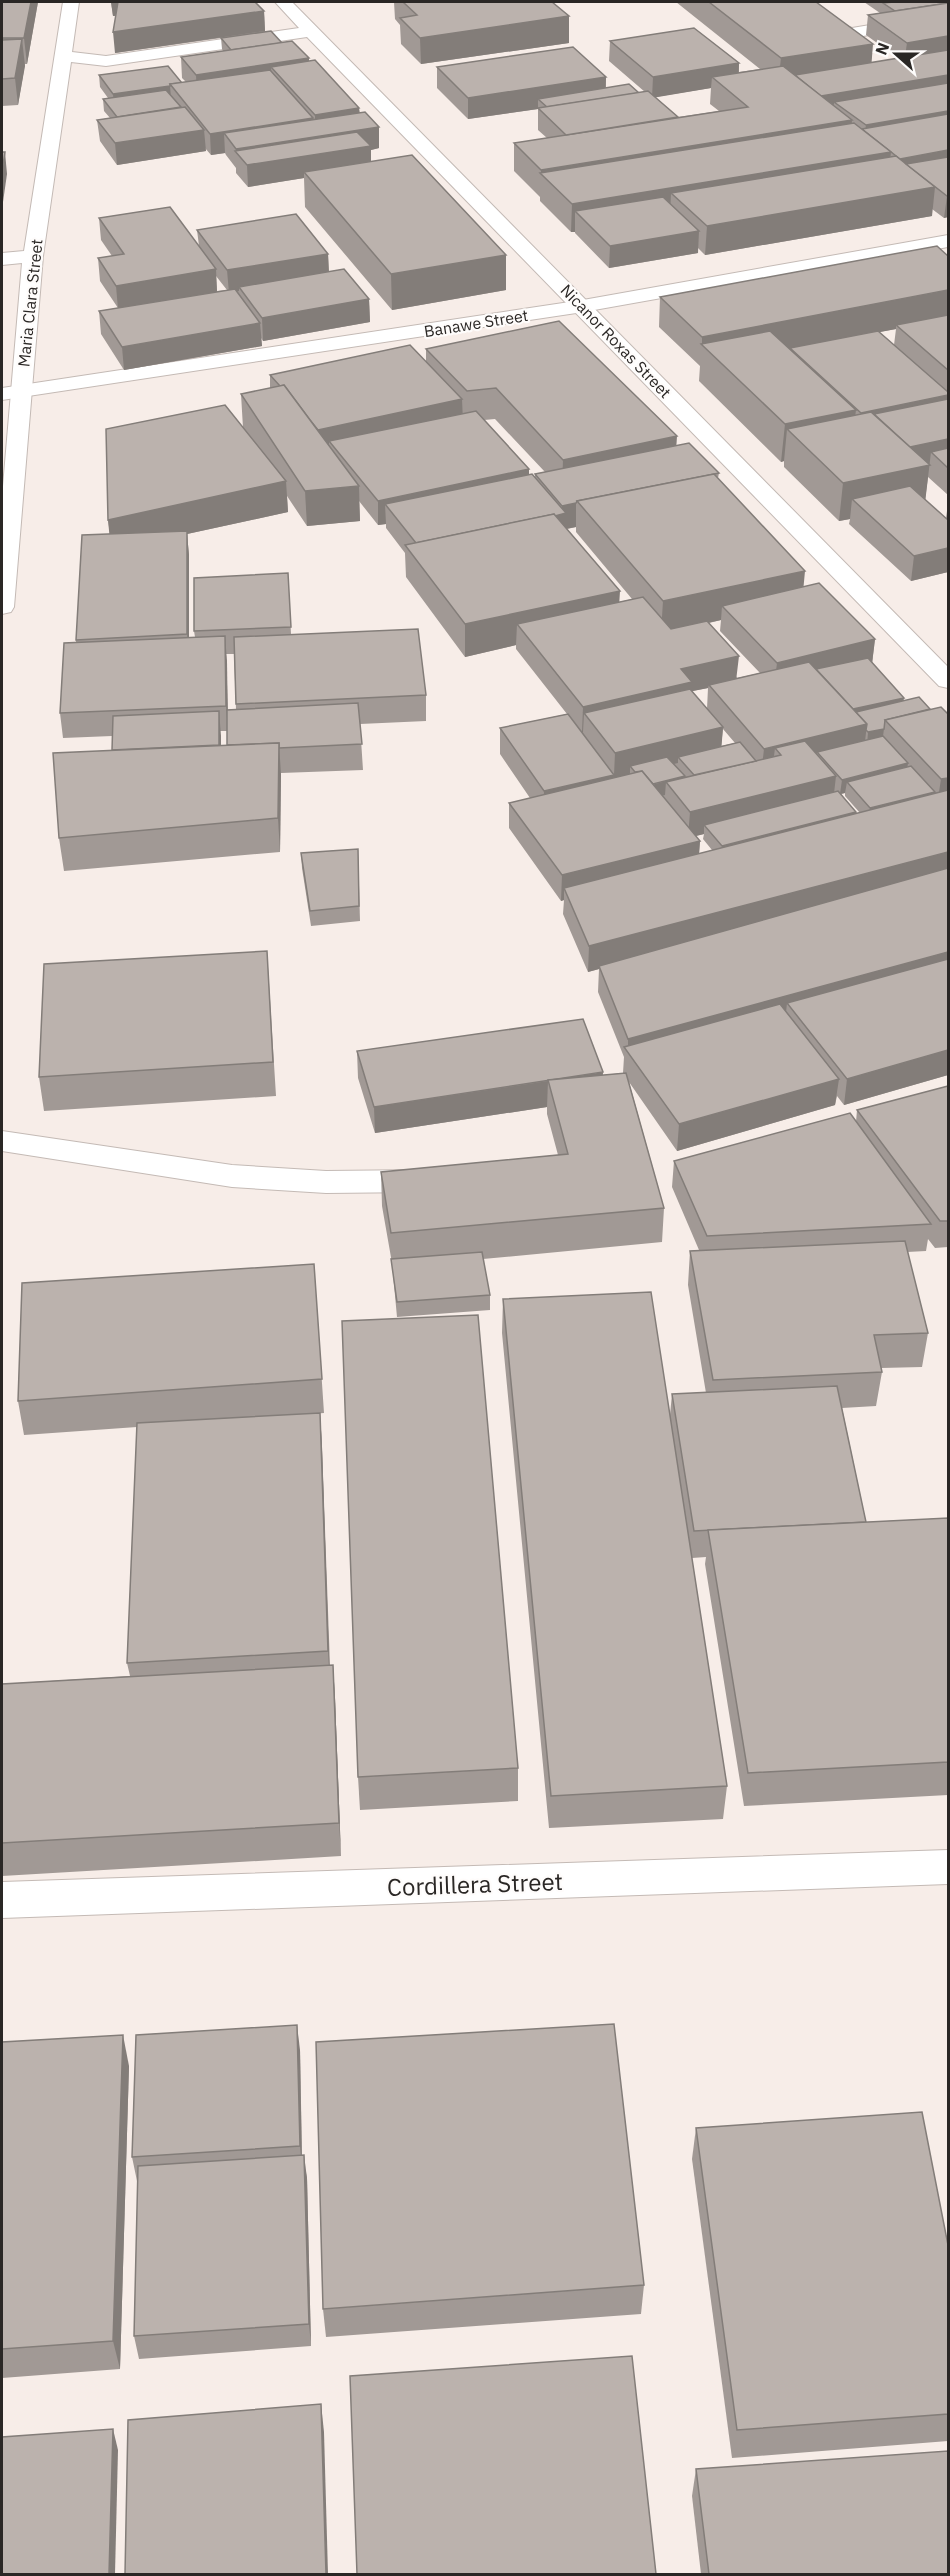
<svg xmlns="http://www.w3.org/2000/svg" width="950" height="2576" font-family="'IBM Plex Sans',sans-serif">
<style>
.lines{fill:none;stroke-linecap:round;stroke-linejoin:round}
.minor-casing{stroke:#c4bab5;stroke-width:2}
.major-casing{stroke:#c4bab5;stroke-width:2}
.minor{fill:#fff;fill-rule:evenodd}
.major{fill:#fff;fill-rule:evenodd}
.wall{fill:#a19995;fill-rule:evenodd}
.shaded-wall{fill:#837d79}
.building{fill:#bbb2ad;stroke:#837d79;stroke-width:1.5}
.labels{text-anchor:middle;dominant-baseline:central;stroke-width:4.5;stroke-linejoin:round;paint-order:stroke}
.far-street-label{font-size:16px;fill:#2a2725;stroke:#fefcfb}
.near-street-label{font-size:24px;fill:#2a2725;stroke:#fefcfb}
</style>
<rect width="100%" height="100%" fill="#f7ede8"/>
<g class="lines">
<defs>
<g id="minor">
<path d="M63 2H79L72 52 106 56 299 28 275 2H292L948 667V688L939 686 307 37 106 66 71 62 43 256 14 607 11 612 2 614V498L22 263 2 265V253L24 251Z"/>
<path d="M788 2C815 0 826 20 852 28L948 12V22L851 38 825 31Z"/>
<path d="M2 1131 232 1165 326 1171 422 1170 433 1173 438 1181 433 1189 422 1192 326 1193 232 1187 2 1151Z"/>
<path d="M948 1850V1884L2 1918V1882Z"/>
</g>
<path id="major" d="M948 235V247L583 312 2 400V388L583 300Z"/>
</defs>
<use href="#minor" class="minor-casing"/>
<use href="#major" class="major-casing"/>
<use href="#minor" class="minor"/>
<use href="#major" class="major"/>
</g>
<g class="wall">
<path d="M2 2H38L27 64H25L18 105 2 106Z"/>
<path d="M111 2H255L264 11 265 31 309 61 359 108 360 113 379 148 371 150V162L506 255V290L392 310 305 207 304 178 248 187 236 173V168L226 155 225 153 211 155 205 148 206 151 117 165 100 141 97 120 110 118 104 111 103 99 108 98 100 87 99 75 182 83 186 82 182 78 181 57 223 51 222 49 221 38 115 53 116 16H113Z"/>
<path d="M394 2H552L569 16V43L421 64 401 44 400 25 395 19Z"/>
<path d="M676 2H816L871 63 898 58 866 35 868 15 880 13 864 2H948V217L944 218 932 209V216L705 255 698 248V253L609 268 575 233V232H571L540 201V197L514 171V143L547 138 538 130V109L468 119 437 88V67L606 77V88L639 93 645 92 609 61 610 41 739 63V72L760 69ZM711 88 710 104 719 111 678 117 655 97Z"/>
<path d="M99 218 199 246 197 230 328 254 329 272 369 299 370 322 263 341 261 338 262 346 124 370 101 334 99 311 118 308 100 281 98 258 112 256 101 240ZM216 276 227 290 217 291Z"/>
<path d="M948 256V495L928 477 925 500 946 518 948 504V572L911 581 849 524 850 519 839 521 784 467V461L781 462 699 381 700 366 659 327 660 297ZM896 329 894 345 879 332Z"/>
<path d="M426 349 676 446 719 473 718 478 803 587 875 639 872 663 903 701 948 714V1075L844 1105 837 1096 835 1105 677 1151 629 1082 664 1208 662 1242 483 1259 490 1295V1310L397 1317 392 1263 382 1206 381 1172 558 1155 547 1114V1107L375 1133 358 1078 357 1051 603 1075 623 1073 624 1057 598 992 599 969 588 972 563 914 564 900 561 901 509 828V803L530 798 500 754V728L567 714 516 649V645L465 657 406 577 405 553 386 528V524L378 525 359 501 360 521 307 526 287 496 288 512 187 534 189 555V638L195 637 194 631 288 573 291 634 426 695V721L360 724 363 770 281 773 280 852 64 871 59 838 112 750V736L63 738 60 713 76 642V640L110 534 108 520 243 428 241 394 270 388V375L426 362ZM495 419 545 472 535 474V478L529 475V469L484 420ZM576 527V532L632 599 619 602 567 529ZM721 620 720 631 760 673 737 678 709 623ZM226 654H234L236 709 228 710ZM708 688 707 709 692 691ZM723 729 735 743 721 746ZM220 731H227V745H221ZM845 793V796L860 813 856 814 841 794ZM704 834 703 839 712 850 699 854 700 841 695 836Z"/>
<path d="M358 849 360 921 311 926 302 868 301 853Z"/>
<path d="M267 951 276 1096 44 1111 39 1077Z"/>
<path d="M948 1086V1247L935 1248 928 1239 926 1251 907 1252 928 1333 922 1367 881 1368 882 1372 876 1406 842 1408 866 1522 948 1518V1795L744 1806 705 1564 706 1557 692 1558 727 1786 723 1819 549 1828 502 1333 503 1299 670 1415 672 1394 706 1393 688 1285 690 1251 699 1250 672 1187 674 1161 856 1122 857 1110Z"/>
<path d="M314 1264 324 1413 311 1414 320 1413 322 1447 330 1665H333L335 1698 341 1856 2 1876V1684L130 1676 127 1663 137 1427 24 1435 18 1401Z"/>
<path d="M518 1768V1801L360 1810 358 1777Z"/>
<path d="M2 2042 129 2066 120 2369 2 2378Z"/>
<path d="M300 2050 302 2155 307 2178 311 2346 139 2359 134 2336 138 2181H137L132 2157Z"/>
<path d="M696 2128 948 2245V2441L732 2458 692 2159Z"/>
<path d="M644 2285 641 2314 326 2337 323 2309Z"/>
<path d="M696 2469 948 2574H701L692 2496Z"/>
</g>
<g class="shaded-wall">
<path d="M31 2H38L27 64 24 38Z"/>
<path d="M111 2H221L113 16Z"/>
<path d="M264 11 265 31 115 53 113 32Z"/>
<path d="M569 16V43L421 64 420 38Z"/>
<path d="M948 36V56L904 63 907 43Z"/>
<path d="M22 39 25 66 18 105 15 78Z"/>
<path d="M873 44 871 70 778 84 781 58Z"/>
<path d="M309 58V79L271 67 272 85 197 96 196 75Z"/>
<path d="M739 63 738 84 712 77 711 88 652 98 653 77Z"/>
<path d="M948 75V86L834 102V105L819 96Z"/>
<path d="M606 77 605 98 538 99V109L468 119V98Z"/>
<path d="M170 86 171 98 114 106 113 94Z"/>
<path d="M359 108 360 130 315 136V115Z"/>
<path d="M948 111V132H865L866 125Z"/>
<path d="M313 118 314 137 379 127V148L371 150V168L304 172V178L248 187 247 165 236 153V149L224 133 225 153 211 155 210 134Z"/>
<path d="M852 120 850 148 541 173V170Z"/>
<path d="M204 130 206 151 117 165 115 143Z"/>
<path d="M948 150V171L905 164 900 159Z"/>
<path d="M5 152 7 174 2 209V171Z"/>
<path d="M891 152 888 180 671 193 670 216 575 211V232H571L572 204Z"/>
<path d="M935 187 932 216 705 255 707 226Z"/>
<path d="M947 196H948V217L944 218Z"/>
<path d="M699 231 698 253 609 268 610 246Z"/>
<path d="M328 254 329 276 239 287V291L229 293 227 270Z"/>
<path d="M506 255V290L392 310 391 274Z"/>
<path d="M216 269 217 292 118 309 116 286Z"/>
<path d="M948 290V319L896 325V329L791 349 790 348V350L702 345V337Z"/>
<path d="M369 299 370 322 263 341 262 318Z"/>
<path d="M260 323 262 346 124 370 122 347Z"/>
<path d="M948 395V418L859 437 861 413Z"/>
<path d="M462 399 463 422 329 441V451L319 453 318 430Z"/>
<path d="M856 410 851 447 787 429 784 461 781 462 785 424Z"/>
<path d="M677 436 675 466 562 491 563 460Z"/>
<path d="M948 439V462L931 452 925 503 852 499 850 519 839 521 843 483 902 448Z"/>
<path d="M529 469V493L385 504 386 524 378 525V501Z"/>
<path d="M286 481 288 512 187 534 189 555V659L187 634 111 551 108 520Z"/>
<path d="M359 486 360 521 307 526 305 491Z"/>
<path d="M576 503V527L565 529 416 544 562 514V506Z"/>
<path d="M948 548V572L911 581 914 556Z"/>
<path d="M805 571 802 603 722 606 721 620 661 633 663 601Z"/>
<path d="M620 591 618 623 517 624 516 645 465 657V624Z"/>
<path d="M225 636 227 661 228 731 226 706Z"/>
<path d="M875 639 872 664 774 688 777 663Z"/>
<path d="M739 656 736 681 709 685 708 688 584 713 583 732 582 733 583 707 681 669Z"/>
<path d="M904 698 902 712 859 722 847 710Z"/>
<path d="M219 711 221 736V774L219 749Z"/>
<path d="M867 724 864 750 817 752 816 761 781 755 775 748 772 772 761 775 764 749Z"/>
<path d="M723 727 721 753 678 757V763L636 773 630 766V775L543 816 544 791 614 775 615 753Z"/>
<path d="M884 729 882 743 867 746 868 732Z"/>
<path d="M279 743 281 775 280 852 278 818Z"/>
<path d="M908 763 906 777 847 782 845 793 840 794 842 780Z"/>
<path d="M685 776 684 790 666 782 665 795 647 800 648 786Z"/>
<path d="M836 776 833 802 704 825V834L688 838 690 812Z"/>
<path d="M948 778V802L937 805 941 779Z"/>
<path d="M935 792 933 806 868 822 870 808Z"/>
<path d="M856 812 855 826 721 860 722 846Z"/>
<path d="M700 841 698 867 564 888V900L561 901 562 875Z"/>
<path d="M948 852V877L599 966V969L588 972 589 946Z"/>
<path d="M948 952V977L787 1003 785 1022 628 1052V1039Z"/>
<path d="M948 1050V1075L844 1105 847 1079Z"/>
<path d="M603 1072 602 1099 548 1081Z"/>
<path d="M839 1079 835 1105 677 1151 679 1124Z"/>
<path d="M548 1081 547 1107 375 1133 374 1107Z"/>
<path d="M320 1413 322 1447 330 1685 328 1651Z"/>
<path d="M333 1665 335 1698 341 1856 339 1823Z"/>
<path d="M297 2025 300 2050 302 2170 300 2146Z"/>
<path d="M123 2035 129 2066 120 2369 113 2341Z"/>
<path d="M304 2155 307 2178 311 2346 309 2324Z"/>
<path d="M321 2404 324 2432 328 2574H326Z"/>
<path d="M113 2429 118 2450 115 2574H109Z"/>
</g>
<g class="building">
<path d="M2 2H31L24 38H2Z"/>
<path d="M118 2H255L264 11 113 32Z"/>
<path d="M403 2H552L569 16 420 38 400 18 417 15Z"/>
<path d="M709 2H816L873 44 781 58Z"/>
<path d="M894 2H948V3L895 11 883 3Z"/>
<path d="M948 3V36L907 43 868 15Z"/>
<path d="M694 28 739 63 653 77 610 41Z"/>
<path d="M271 31 282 43 231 50 221 38Z"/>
<path d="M22 39 15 78 2 79V40Z"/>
<path d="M292 41 309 58 196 75 181 57Z"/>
<path d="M573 47 606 77 468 98 437 67Z"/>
<path d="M948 50V75L821 96 795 75Z"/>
<path d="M315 60 359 108 315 115 271 67Z"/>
<path d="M168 66 182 83 170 84V86L113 94 99 75Z"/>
<path d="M783 66 852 120 541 170 514 143 748 107 712 77Z"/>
<path d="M270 70 313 118 210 134 170 84Z"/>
<path d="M948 83V111L866 125 834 102Z"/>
<path d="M629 84 639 93 547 107 538 99Z"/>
<path d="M166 90 181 107 117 117 103 99Z"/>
<path d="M648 91 678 117 566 135 538 108Z"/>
<path d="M185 107 204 130 115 143 97 120Z"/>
<path d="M365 112 379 127 236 149 224 133Z"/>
<path d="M948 114V150L900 159 862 129Z"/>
<path d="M854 123 891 152 572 204 540 173Z"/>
<path d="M357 132 371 146 247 165 235 151Z"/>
<path d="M2 152H5L2 171Z"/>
<path d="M412 155 506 255 391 274 304 172Z"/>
<path d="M896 156 935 187 707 226 671 193Z"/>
<path d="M948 157V196H947L906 164Z"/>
<path d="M663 197 699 231 610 246 575 211Z"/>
<path d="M170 207 216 269 116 286 98 258 124 254 99 218Z"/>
<path d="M296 214 328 254 227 270 197 230Z"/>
<path d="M937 246 948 256V290L702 337 660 297Z"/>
<path d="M344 269 369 299 262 318 239 287Z"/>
<path d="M235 289 260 323 122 347 99 311Z"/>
<path d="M948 315V370L896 325Z"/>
<path d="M559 321 677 436 563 460 496 388 467 391 426 349Z"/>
<path d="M770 331 856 410 785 424 701 344Z"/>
<path d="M878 331 948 392V395L861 413 790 348Z"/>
<path d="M410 345 462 399 318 430 310 420 284 385 280 386 270 375Z"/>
<path d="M284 385 359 486 305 491 241 394Z"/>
<path d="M948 399V439L910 447 874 414Z"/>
<path d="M225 405 286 481 108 520 106 429Z"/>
<path d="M476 411 529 469 378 501 329 441Z"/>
<path d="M871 412 930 465 843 483 787 429Z"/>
<path d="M689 443 719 473 714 474 577 501 576 503 562 506 535 474Z"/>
<path d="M948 448V468L931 452Z"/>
<path d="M532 474 566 513 555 516 554 514 416 543 385 504Z"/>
<path d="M714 474 805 571 663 601 577 501Z"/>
<path d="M910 486 948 520V548L914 556 852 499Z"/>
<path d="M554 514 620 591 465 624 405 545Z"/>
<path d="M187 531V634L76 640 82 535Z"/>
<path d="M288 573 291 627 194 631V578Z"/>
<path d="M819 583 875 639 777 663 722 606Z"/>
<path d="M643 597 671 629 707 621 739 656 681 669 692 682 583 707 517 624Z"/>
<path d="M418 629 426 695 236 704 234 637Z"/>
<path d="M225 636 226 706 60 713 64 643Z"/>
<path d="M868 658 904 698 853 709 816 669Z"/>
<path d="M809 662 867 724 764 749 709 685Z"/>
<path d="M690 689 723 727 615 753 584 713Z"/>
<path d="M919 697 930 709 885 720 884 729 868 732 866 730 867 724 856 712Z"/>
<path d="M358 703 362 744 279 748V743L227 745V710Z"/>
<path d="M941 707 948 714V778L941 779 885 720Z"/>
<path d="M219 711V745L112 750 113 716Z"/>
<path d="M568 714 614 775 544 791 500 728Z"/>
<path d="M883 736 908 763 842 780 817 752Z"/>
<path d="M805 741 836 776 690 812 666 782 781 755 775 748Z"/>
<path d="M740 742 756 761 694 775 678 757Z"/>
<path d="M279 743 278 818 59 838 53 753Z"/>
<path d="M667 757 685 776 653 784 642 771 635 772 630 766Z"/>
<path d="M911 766 935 792 870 808 847 782Z"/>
<path d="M642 771 700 841 562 875 509 803Z"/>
<path d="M948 790V852L589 946 564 888Z"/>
<path d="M838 791 856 812 722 846 704 825Z"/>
<path d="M358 849 359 906 310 911 301 853Z"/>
<path d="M948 868V952L628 1039 599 966Z"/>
<path d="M267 951 273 1062 39 1077 44 964Z"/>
<path d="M948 959V1050L847 1079 787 1003Z"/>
<path d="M780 1004 839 1079 679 1124 624 1047Z"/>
<path d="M583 1019 603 1072 374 1107 357 1051Z"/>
<path d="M626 1073 664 1208 391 1233 381 1172 568 1154 548 1080Z"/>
<path d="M948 1086V1221H940L857 1110Z"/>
<path d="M850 1113 931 1224 707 1236 674 1161Z"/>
<path d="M905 1241 928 1333 874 1335 882 1372 713 1380 690 1251Z"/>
<path d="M482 1252 490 1295 397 1302 391 1259Z"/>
<path d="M314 1264 322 1379 18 1401 22 1283Z"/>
<path d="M651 1292 727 1786 551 1796 503 1299Z"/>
<path d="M478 1315 518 1768 358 1777 342 1321Z"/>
<path d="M837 1386 866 1522 694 1531 672 1394Z"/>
<path d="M320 1413 328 1651 127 1663 137 1423Z"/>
<path d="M948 1518V1762L748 1773 708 1530Z"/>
<path d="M333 1665 339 1823 2 1843V1684Z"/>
<path d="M614 2024 644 2285 323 2309 316 2042Z"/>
<path d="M297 2025 300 2146 132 2157 136 2035Z"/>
<path d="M123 2035 113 2341 2 2349V2042Z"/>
<path d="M922 2112 948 2245V2414L737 2430 696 2128Z"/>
<path d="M304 2155 309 2324 134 2336 138 2166Z"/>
<path d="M632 2356 656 2574H357L350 2376Z"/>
<path d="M321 2404 326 2574H125L128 2420Z"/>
<path d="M113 2429 109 2574H2V2437Z"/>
<path d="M948 2451V2574H709L696 2469Z"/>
</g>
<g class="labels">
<g class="far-street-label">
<text transform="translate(30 303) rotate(-84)">Maria Clara Street</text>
<text transform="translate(476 323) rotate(-9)">Banawe Street</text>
<text transform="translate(616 341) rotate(46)">Nicanor Roxas Street</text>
</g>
<g class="near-street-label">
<text transform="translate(475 1884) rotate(-2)">Cordillera Street</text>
</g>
</g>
<rect width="950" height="2576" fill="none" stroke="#2a2725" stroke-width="6"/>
<g transform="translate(896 54) rotate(291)" stroke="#fefcfb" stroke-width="4.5" paint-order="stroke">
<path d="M0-4.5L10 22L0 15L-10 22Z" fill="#2a2725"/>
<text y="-9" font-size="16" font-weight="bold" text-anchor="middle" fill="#2a2725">N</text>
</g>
</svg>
